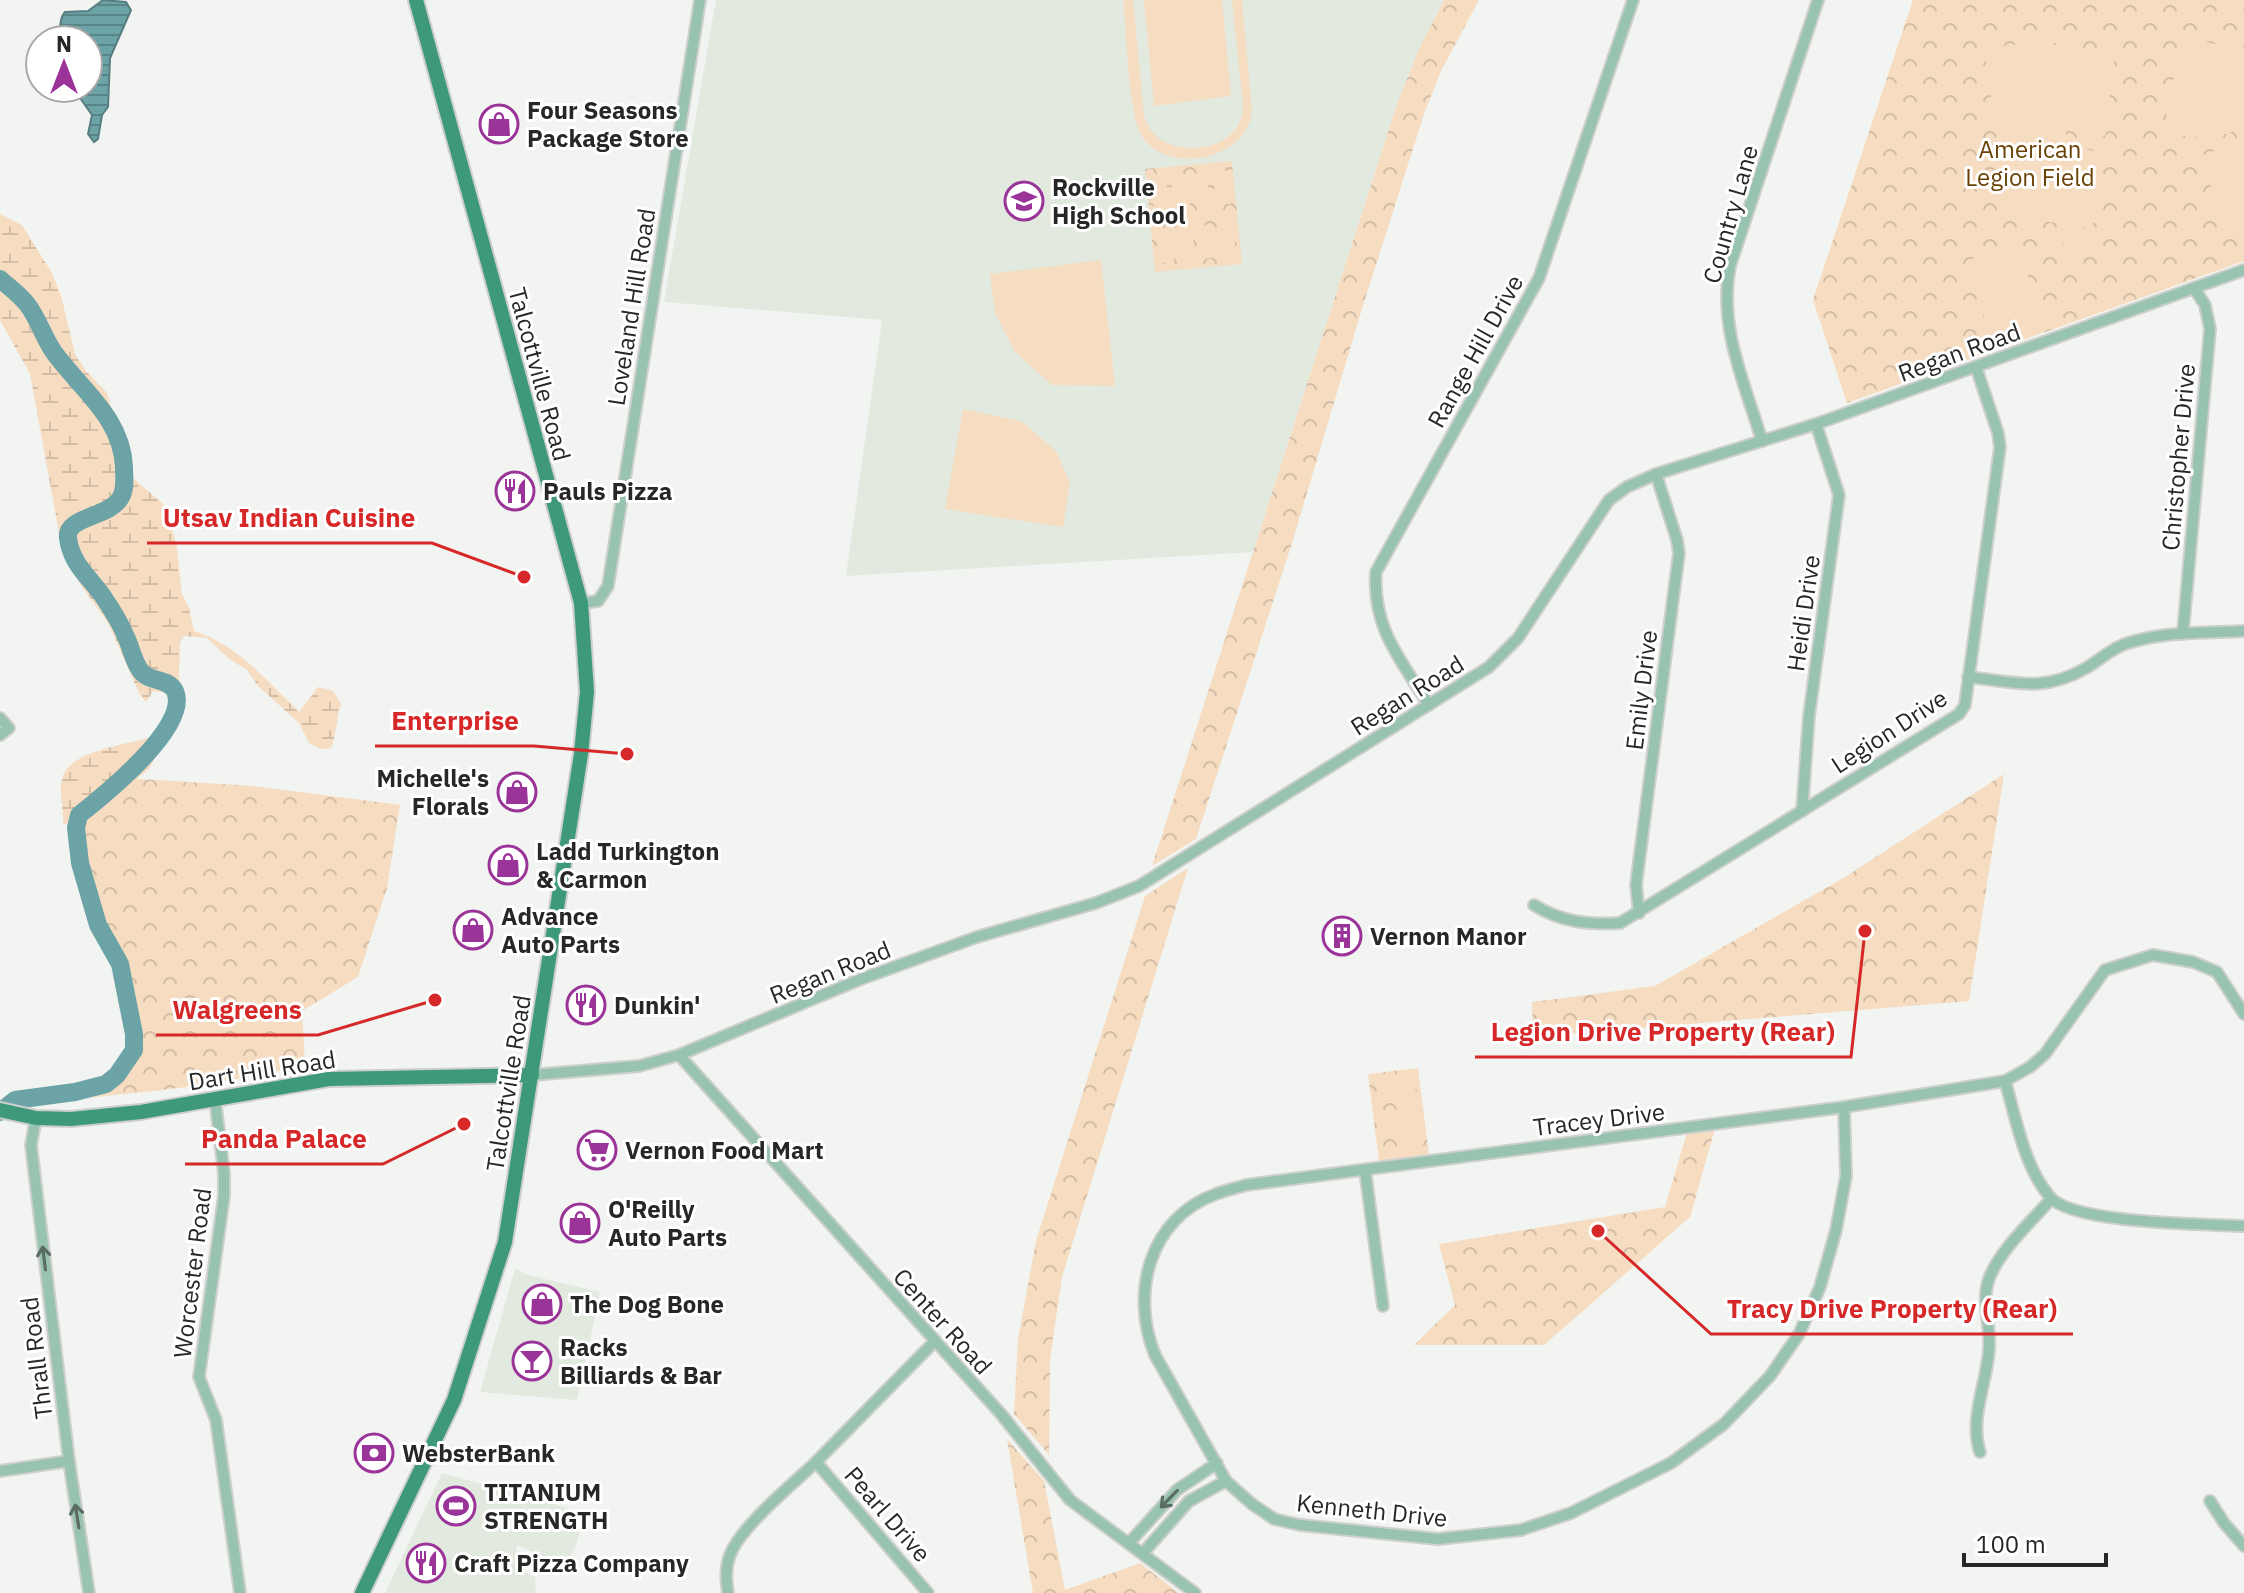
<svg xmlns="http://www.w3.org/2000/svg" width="2244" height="1593" font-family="'IBM Plex Sans',sans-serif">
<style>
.built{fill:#e2e9df}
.wetland{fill:url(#wetland-marsh)}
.park{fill:url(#park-crowns)}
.garden{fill:#f6dcc1}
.water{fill:url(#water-rules);stroke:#577e80;stroke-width:2}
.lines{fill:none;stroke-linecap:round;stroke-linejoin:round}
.river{stroke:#6ca3a6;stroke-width:18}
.minor-casing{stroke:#cdcfcc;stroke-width:14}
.major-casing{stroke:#cdcfcc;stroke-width:18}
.minor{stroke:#98c3b1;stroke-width:10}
.major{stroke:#3d997a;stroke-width:14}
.oneway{stroke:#5a6d65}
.labels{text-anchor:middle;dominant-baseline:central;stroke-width:6;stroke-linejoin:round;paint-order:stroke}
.poi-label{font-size:24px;font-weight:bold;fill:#272726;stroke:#fff;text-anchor:start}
.park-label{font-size:24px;fill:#6b4206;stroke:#fff}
.street-label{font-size:24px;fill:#272726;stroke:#fff}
.leader{fill:none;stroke:#d62828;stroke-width:3}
.callout-dot{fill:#d62828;stroke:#fff;stroke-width:3}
.callout-label{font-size:26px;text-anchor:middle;font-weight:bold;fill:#d62828;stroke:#fff;stroke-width:6;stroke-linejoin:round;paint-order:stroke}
</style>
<defs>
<pattern id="wetland-marsh" width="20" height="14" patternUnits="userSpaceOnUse" patternTransform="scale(2)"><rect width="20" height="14" fill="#f6dcc1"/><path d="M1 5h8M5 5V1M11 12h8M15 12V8" fill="none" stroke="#d3bda6"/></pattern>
<pattern id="park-crowns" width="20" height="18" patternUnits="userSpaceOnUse" patternTransform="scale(2)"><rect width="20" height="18" fill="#f6dcc1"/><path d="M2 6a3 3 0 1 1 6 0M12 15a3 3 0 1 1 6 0" fill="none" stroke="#d3bda6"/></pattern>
<pattern id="water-rules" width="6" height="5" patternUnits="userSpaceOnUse" patternTransform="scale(2)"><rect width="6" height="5" fill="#6ca3a6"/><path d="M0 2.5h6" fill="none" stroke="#598587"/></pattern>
</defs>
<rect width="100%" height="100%" fill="#f2f4f1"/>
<g class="built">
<path d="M716 0H1444L1419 49 1398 101 1253 552 846 576 882 320 664 302Z"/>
<path d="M515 1269 520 1270 524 1274 600 1292 577 1400 480 1392Z"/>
<path d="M442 1473 579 1511 583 1522 575 1547 564 1567 517 1545 515 1566 535 1577 536 1593H385Z"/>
</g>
<path class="wetland" d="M0 214 22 225 52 273 61 296 75 354 86 371 107 393 132 477 164 505 176 542 182 594 189 608 194 631C237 644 268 682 299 712L318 687 333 691 341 704C336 719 337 733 331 748L320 749 309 743 299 723 258 686 247 670 229 659 207 638 184 636 180 643 179 676 182 701 177 717 149 769 75 828 63 823C64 808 58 792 62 779 69 749 131 745 156 735L170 704 168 693 153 691 146 702 139 693 108 623 80 584 62 549 30 374 0 320Z"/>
<g class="park">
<path d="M1444 0H1479L1441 71 1425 111 1361 312 1293 540 1196 839 1152 866 1398 101 1419 49Z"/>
<path d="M1913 0H2244V261L1847 403 1813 300Z"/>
<path d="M1232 161 1242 264 1155 272 1145 169Z"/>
<path d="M2004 774 1969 1001 1533 1037 1532 1002 1655 986 1845 877Z"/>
<path d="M123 778 254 786 400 805 387 888 358 977 302 1011 305 1065C241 1080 179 1089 114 1095 93 1097 65 1102 45 1097L106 1084 117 1075 134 1050V1034L120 964 95 918 80 863 76 828 79 815Z"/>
<path d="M1188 868 1062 1277 1050 1360 1049 1455 1014 1414 1018 1339 1036 1241 1145 896Z"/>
<path d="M1418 1068 1429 1154 1379 1161 1368 1074Z"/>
<path d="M1716 1125 1690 1217 1544 1345H1414L1455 1305 1439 1244 1665 1207 1688 1129Z"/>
<path d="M1007 1439 1044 1481 1065 1590 1140 1563 1179 1593H1033Z"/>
</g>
<g class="garden">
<path d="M1123 0H1133L1144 115C1155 164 1243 157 1243 106L1232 0H1242L1252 111C1247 160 1167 177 1141 135 1129 114 1126 28 1123 0Z"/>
<path d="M1144 0H1222L1231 96 1154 106Z"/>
<path d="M2053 39 2054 45 2107 51 2114 59 2105 136 2065 129 2068 147 2104 152C2102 171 2102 215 2090 228L2010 216 2011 202H2006L1984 49Z"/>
<path d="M2206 42 2230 48 2244 56V127C2216 140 2194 140 2164 131 2170 103 2171 48 2206 42Z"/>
<path d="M2244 141V231L2229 237 2200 156Z"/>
<path d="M1228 170 1231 204 1216 205 1213 172Z"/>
<path d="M1207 172 1210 206 1195 207 1192 174Z"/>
<path d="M1187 174 1190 208 1174 209 1171 176Z"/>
<path d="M1166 176 1169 210 1154 211 1151 178Z"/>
<path d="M1233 222 1236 255 1221 257 1218 224Z"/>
<path d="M1212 224 1215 258 1200 259 1197 226Z"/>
<path d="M1192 226 1195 260 1179 261 1176 227Z"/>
<path d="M1171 228 1174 262 1159 263 1156 229Z"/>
<path d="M2065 234 2085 237 2083 271 2061 268Z"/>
<path d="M2021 246 2038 321 1988 336 1972 259Z"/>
<path d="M1101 260 1115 386 1052 385 1015 352 995 313 990 274Z"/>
<path d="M963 409 1021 421 1056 451 1070 483 1063 527 945 509Z"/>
<path d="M1415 1083 1420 1131 1399 1133 1394 1086Z"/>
</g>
<path class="water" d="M103 0 126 2 131 10 110 58 108 107 102 115 98 139 94 142 88 134 92 115 73 88H88V40H60C60 32 59 18 65 12L88 11Z"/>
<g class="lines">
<path class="river" d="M0 279C9 287 19 294 27 304 38 318 43 336 53 351 80 389 122 417 124 467 124 477 126 488 121 497 110 518 65 516 68 538 71 563 88 576 102 595 111 608 120 622 126 637 131 647 133 660 140 670 148 683 168 677 175 691 191 726 103 796 79 815L76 828 80 863 98 925 120 964 134 1034V1050L117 1075 106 1084 75 1092 15 1100 0 1112"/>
<defs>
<g id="minor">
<path d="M1762 441C1745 384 1718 327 1730 266L1818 0"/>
<path d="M581 603 598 601 608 586 700 0"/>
<path d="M2183 632 2210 329 2205 305 2194 288"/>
<path d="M1968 677C2015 682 2043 693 2086 668 2100 660 2113 647 2128 643 2167 631 2205 633 2244 631"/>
<path d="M1429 705C1401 660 1372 628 1376 572L1539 278 1633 0"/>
<path d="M0 718 9 728 0 735"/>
<path d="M1802 811 1809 716 1839 495 1816 424"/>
<path d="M1534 905C1561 922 1588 925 1620 923L1959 714 1965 705 2000 447 1998 433 1976 367"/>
<path d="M1639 913 1636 885 1679 553 1677 540 1656 474"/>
<path d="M679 1055 1001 1414 1070 1500 1195 1593"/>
<path d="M532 1075 639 1066 679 1055 861 979 977 937 1096 903 1139 886 1489 667 1518 638 1609 500 1627 487 1656 474 1816 424 2244 270"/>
<path d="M2005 1081C2016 1118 2024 1167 2050 1197 2073 1224 2205 1224 2244 1226"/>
<path d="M215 1099 224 1173V1196L199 1377 216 1420 240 1593"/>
<path d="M1844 1107 1846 1176 1836 1230 1820 1287 1799 1334 1770 1376 1724 1424 1671 1463 1571 1513 1521 1530 1438 1539 1300 1525 1274 1519 1252 1504 1226 1481 1155 1355C1130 1294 1149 1218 1216 1194 1226 1190 1236 1188 1246 1185L1844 1107 2005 1081 2030 1067 2045 1054 2105 970 2153 955 2193 962 2217 972 2244 1014"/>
<path d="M36 1118 31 1145 69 1461 89 1593"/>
<path d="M1365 1170 1383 1306"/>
<path d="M1980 1452C1969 1418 1987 1383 1989 1349 1991 1324 1980 1300 1990 1276 2003 1247 2030 1223 2051 1199"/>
<path d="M816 1462 934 1342"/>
<path d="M0 1471 69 1461"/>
<path d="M2210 1501 2224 1523 2244 1546"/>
<path d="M1129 1543 1177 1490 1217 1463"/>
<path d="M1143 1553 1189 1501 1226 1481"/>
<path d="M728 1593C726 1580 725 1568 730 1555 741 1526 792 1485 816 1462L928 1593"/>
</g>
<g id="major">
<path d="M0 1110 36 1118 71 1119 141 1112 329 1079 532 1075"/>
<path d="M362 1593 454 1400 505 1242 581 754 587 692 581 603 416 0"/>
</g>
</defs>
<use href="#minor" class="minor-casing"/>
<use href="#major" class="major-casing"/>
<use href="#minor" class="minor"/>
<use href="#major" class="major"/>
</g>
<defs><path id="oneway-shaft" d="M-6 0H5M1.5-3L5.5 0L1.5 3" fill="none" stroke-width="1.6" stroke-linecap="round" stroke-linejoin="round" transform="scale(2)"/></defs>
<g class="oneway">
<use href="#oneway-shaft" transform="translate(44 1258) rotate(-97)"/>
<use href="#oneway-shaft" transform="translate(1169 1499) rotate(134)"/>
<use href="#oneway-shaft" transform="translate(77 1516) rotate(-99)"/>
</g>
<defs>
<symbol id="shop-ring" viewBox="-11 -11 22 22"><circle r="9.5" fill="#fff" stroke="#9b3498" stroke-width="1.5"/><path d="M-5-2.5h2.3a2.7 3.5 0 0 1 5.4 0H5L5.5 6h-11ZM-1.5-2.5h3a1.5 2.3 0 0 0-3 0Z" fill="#9b3498"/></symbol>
<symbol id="school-ring" viewBox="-11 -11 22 22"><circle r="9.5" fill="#fff" stroke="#9b3498" stroke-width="1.5"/><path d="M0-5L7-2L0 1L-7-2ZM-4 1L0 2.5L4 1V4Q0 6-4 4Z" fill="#9b3498"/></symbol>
<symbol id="restaurant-ring" viewBox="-11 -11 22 22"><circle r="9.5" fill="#fff" stroke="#9b3498" stroke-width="1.5"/><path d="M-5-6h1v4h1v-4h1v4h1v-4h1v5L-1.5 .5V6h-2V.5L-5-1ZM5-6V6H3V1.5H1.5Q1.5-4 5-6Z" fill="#9b3498"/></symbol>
<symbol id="building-ring" viewBox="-11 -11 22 22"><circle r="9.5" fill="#fff" stroke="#9b3498" stroke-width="1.5"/><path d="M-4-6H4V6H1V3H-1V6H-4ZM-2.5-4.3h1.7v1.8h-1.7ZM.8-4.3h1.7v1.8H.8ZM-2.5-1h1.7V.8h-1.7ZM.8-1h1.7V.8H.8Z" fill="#9b3498"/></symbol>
<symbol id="supermarket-ring" viewBox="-11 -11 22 22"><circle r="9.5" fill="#fff" stroke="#9b3498" stroke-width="1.5"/><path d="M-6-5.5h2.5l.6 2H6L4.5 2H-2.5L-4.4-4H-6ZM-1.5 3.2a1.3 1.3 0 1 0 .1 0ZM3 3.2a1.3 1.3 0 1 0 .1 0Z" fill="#9b3498"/></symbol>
<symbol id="bar-ring" viewBox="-11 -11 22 22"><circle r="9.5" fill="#fff" stroke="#9b3498" stroke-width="1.5"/><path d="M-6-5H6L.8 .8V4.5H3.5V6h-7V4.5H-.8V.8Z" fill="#9b3498"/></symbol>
<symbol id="bank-ring" viewBox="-11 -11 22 22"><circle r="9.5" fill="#fff" stroke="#9b3498" stroke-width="1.5"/><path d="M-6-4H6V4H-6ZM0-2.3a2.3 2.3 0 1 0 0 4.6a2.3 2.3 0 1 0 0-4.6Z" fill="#9b3498"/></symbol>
<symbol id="stadium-ring" viewBox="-11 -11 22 22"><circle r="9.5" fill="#fff" stroke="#9b3498" stroke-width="1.5"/><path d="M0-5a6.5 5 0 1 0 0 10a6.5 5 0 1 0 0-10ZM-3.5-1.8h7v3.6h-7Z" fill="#9b3498"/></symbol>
</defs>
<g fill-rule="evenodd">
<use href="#shop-ring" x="477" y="102" width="44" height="44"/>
<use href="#school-ring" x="1002" y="179" width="44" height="44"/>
<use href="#restaurant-ring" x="493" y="469" width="44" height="44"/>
<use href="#shop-ring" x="495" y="770" width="44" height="44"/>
<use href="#shop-ring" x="486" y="843" width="44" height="44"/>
<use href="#shop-ring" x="451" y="908" width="44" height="44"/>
<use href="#building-ring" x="1320" y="914" width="44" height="44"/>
<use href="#restaurant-ring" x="564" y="983" width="44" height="44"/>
<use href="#supermarket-ring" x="575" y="1128" width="44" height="44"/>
<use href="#shop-ring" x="558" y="1201" width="44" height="44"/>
<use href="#shop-ring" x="520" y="1282" width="44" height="44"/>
<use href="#bar-ring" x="510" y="1339" width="44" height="44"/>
<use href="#bank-ring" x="352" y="1431" width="44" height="44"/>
<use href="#stadium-ring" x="434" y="1484" width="44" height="44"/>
<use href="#restaurant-ring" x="404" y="1541" width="44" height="44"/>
</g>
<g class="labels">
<g class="poi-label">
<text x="527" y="110">Four Seasons<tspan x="527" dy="28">Package Store</tspan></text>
<text x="1052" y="187">Rockville<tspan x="1052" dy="28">High School</tspan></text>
<text x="543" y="491">Pauls Pizza</text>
<text x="489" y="778" text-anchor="end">Michelle's<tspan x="489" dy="28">Florals</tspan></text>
<text x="536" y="851">Ladd Turkington<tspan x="536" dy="28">&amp; Carmon</tspan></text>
<text x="501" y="916">Advance<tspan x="501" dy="28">Auto Parts</tspan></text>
<text x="1370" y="936">Vernon Manor</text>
<text x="614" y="1005">Dunkin'</text>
<text x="625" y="1150">Vernon Food Mart</text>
<text x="608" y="1209">O'Reilly<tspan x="608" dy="28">Auto Parts</tspan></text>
<text x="570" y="1304">The Dog Bone</text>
<text x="560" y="1347">Racks<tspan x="560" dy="28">Billiards &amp; Bar</tspan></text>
<text x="402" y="1453">WebsterBank</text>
<text x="484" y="1492">TITANIUM<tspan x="484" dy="28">STRENGTH</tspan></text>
<text x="454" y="1563">Craft Pizza Company</text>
</g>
<g class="park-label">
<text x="2030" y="149">American<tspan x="2030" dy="28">Legion Field</tspan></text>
</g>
<g class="street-label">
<text transform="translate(1730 214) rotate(-74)">Country Lane</text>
<text transform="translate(631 307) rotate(-81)">Loveland Hill Road</text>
<text transform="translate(1475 351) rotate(-61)">Range Hill Drive</text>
<text transform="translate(1959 352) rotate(-20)">Regan Road</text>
<text transform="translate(540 374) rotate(75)">Talcottville Road</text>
<text transform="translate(2178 457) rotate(-85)">Christopher Drive</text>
<text transform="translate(1803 613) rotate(-82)">Heidi Drive</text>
<text transform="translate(1641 690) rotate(-83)">Emily Drive</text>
<text transform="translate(1407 695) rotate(-32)">Regan Road</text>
<text transform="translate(1889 731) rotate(-33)">Legion Drive</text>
<text transform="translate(830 972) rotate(-22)">Regan Road</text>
<text transform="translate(262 1070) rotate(-9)">Dart Hill Road</text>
<text transform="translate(508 1083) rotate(-81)">Talcottville Road</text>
<text transform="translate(1599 1119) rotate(-7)">Tracey Drive</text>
<text transform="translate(192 1273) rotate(-83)">Worcester Road</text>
<text transform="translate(943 1321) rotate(48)">Center Road</text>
<text transform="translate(36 1358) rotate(-97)">Thrall Road</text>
<text transform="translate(1372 1510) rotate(6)">Kenneth Drive</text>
<text transform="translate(888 1514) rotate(49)">Pearl Drive</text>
</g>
</g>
<path class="leader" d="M524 577L432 543H147M627 754L534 746H375M435 1000L318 1035H156M1865 931L1851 1057H1475M464 1124L383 1164H185M1598 1231L1711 1334H2073"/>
<g class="callout-dot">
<circle cx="524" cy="577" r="8"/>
<circle cx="627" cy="754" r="8"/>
<circle cx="435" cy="1000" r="8"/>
<circle cx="1865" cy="931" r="8"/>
<circle cx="464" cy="1124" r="8"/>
<circle cx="1598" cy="1231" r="8"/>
</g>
<g class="callout-label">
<text x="289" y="527">Utsav Indian Cuisine</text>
<text x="455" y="730">Enterprise</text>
<text x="237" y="1019">Walgreens</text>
<text x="1663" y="1041">Legion Drive Property (Rear)</text>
<text x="284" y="1148">Panda Palace</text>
<text x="1892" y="1318">Tracy Drive Property (Rear)</text>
</g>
<g transform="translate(64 64)"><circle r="38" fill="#ffffff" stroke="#a9a9a8" stroke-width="2"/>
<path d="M0-6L14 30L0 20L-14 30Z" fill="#9b3498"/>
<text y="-12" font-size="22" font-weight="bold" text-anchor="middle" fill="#272726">N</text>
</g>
<path d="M1964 1553v12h142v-12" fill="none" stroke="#272726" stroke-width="4"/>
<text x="1976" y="1553" font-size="24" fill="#272726" stroke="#ffffff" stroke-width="6" paint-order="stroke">100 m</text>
</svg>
